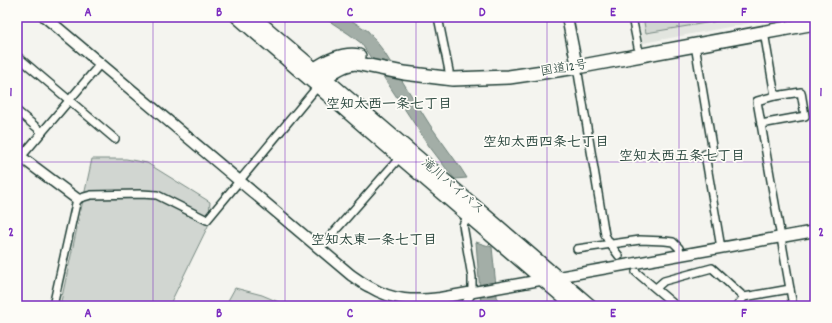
<svg xmlns="http://www.w3.org/2000/svg" width="832" height="323" font-family="Dekko,'Klee One',sans-serif">
<style>
.built{fill:#e2e5df}
.green{fill:#d1d6d1;stroke:#788a82}
.water{fill:#a3aea7;stroke:#6e8179}
.lines{fill:none;stroke-linecap:round;stroke-linejoin:round}
.street-casing{stroke:#1f3d34;stroke-width:10}
.secondary-casing{stroke:#1f3d34;stroke-width:13}
.highway-casing{stroke:#1f3d34;stroke-width:16}
.street{stroke:#fdfcf7;stroke-width:7}
.secondary{stroke:#fdfcf7;stroke-width:10}
.highway{stroke:#fdfcf7;stroke-width:13}
.grid{fill:none;stroke:#7b2cbf;stroke-width:1;stroke-opacity:0.55}
.labels{text-anchor:middle;dominant-baseline:central;stroke-width:3.5;stroke-linejoin:round;paint-order:stroke}
.street-label{font-size:13px;fill:#1f3d34;stroke:#fdfcf7}
.neighbourhood-label{font-size:14px;font-weight:bold;fill:#1f3d34;stroke:#fdfcf7}
.neatline{fill:none;stroke:#7b2cbf;stroke-width:1.5}
.grid-label{font-size:13px;text-anchor:middle;font-weight:bold;fill:#7b2cbf}
</style>
<rect width="100%" height="100%" fill="#f4f4ef"/>
<filter id="ink" filterUnits="userSpaceOnUse"><feTurbulence type="fractalNoise" baseFrequency=".025" numOctaves="2"/><feDisplacementMap in="SourceGraphic" scale="8" xChannelSelector="R" yChannelSelector="G"/><feConvolveMatrix kernelMatrix="1 2 1 2 8 2 1 2 1" color-interpolation-filters="sRGB"/></filter>
<g filter="url(#ink)">
<path class="built" d="M639 17H770L771 19 643 43Z"/>
<g class="green">
<path d="M643 17H742L646 33Z"/>
<path d="M92 159H126L147 163 210 202 208 226 169 306H60Z"/>
<path d="M235 288 262 295 288 306H225Z"/>
</g>
<g class="water">
<path d="M323 17H346L368 31 382 49 430 125 460 167 467 178 455 179 448 171 429 146 361 43 349 34Z"/>
<path d="M476 242 492 247 498 306H481Z"/>
</g>
<g class="lines">
<defs>
<g id="street">
<path d="M438 17 449 71"/>
<path d="M632 17 638 47"/>
<path d="M764 32 775 96 757 101 793 306"/>
<path d="M695 45 713 152 705 154 721 248"/>
<path d="M17 56 115 139"/>
<path d="M577 67 605 235 610 244 619 256"/>
<path d="M17 111 42 132"/>
<path d="M761 124 805 116 801 92 775 96"/>
<path d="M21 157 101 63"/>
<path d="M320 248 402 155"/>
<path d="M577 249 640 240 665 241 673 242 679 248 681 255"/>
<path d="M636 272 676 306"/>
<path d="M656 288 664 281 712 268 744 297"/>
<path d="M53 306 77 199 91 195 141 194 157 195 207 220 318 86"/>
<path d="M464 306 472 293V277L463 225 468 215"/>
<path d="M737 306 744 297 790 289"/>
</g>
<g id="secondary">
<path d="M45 17 351 275C357 279 363 284 370 287 393 301 414 301 440 298L815 231"/>
<path d="M567 17 577 67"/>
<path d="M17 154 77 199"/>
</g>
<g id="highway">
<path d="M238 17 400 157 574 306"/>
<path d="M253 17 438 175 590 306"/>
<path d="M314 70C327 61 343 53 359 56"/>
<path d="M318 86C328 74 339 65 355 63L404 73 453 79 509 77 577 67 815 23"/>
</g>
</defs>
<use href="#street" class="street-casing"/>
<use href="#secondary" class="secondary-casing"/>
<use href="#highway" class="highway-casing"/>
<use href="#street" class="street"/>
<use href="#secondary" class="secondary"/>
<use href="#highway" class="highway"/>
</g>
</g>
<path class="grid" d="M153 17V306M285 17V306M416 17V306M547 17V306M679 17V306M17 162H815"/>
<g class="labels">
<g class="street-label">
<text transform="translate(564 69) rotate(-9)">国道12号</text>
<text transform="translate(452 187) rotate(41)">滝川バイパス</text>
</g>
<g class="neighbourhood-label">
<text x="389" y="105">空知太西一条七丁目</text>
<text x="546" y="143">空知太西四条七丁目</text>
<text x="682" y="157">空知太西五条七丁目</text>
<text x="374" y="241">空知太東一条七丁目</text>
</g>
</g>
<rect width="832" height="323" fill="none" stroke="#fdfcf7" stroke-width="44"/>
<rect x="22" y="22" width="788" height="279" class="neatline"/>
<g class="grid-label">
<text x="88" y="16">A</text>
<text x="219" y="16">B</text>
<text x="350" y="16">C</text>
<text x="482" y="16">D</text>
<text x="613" y="16">E</text>
<text x="744" y="16">F</text>
<text x="11" y="96">1</text>
<text x="821" y="96">1</text>
<text x="11" y="236">2</text>
<text x="821" y="236">2</text>
<text x="88" y="317">A</text>
<text x="219" y="317">B</text>
<text x="350" y="317">C</text>
<text x="482" y="317">D</text>
<text x="613" y="317">E</text>
<text x="744" y="317">F</text>
</g>
</svg>
